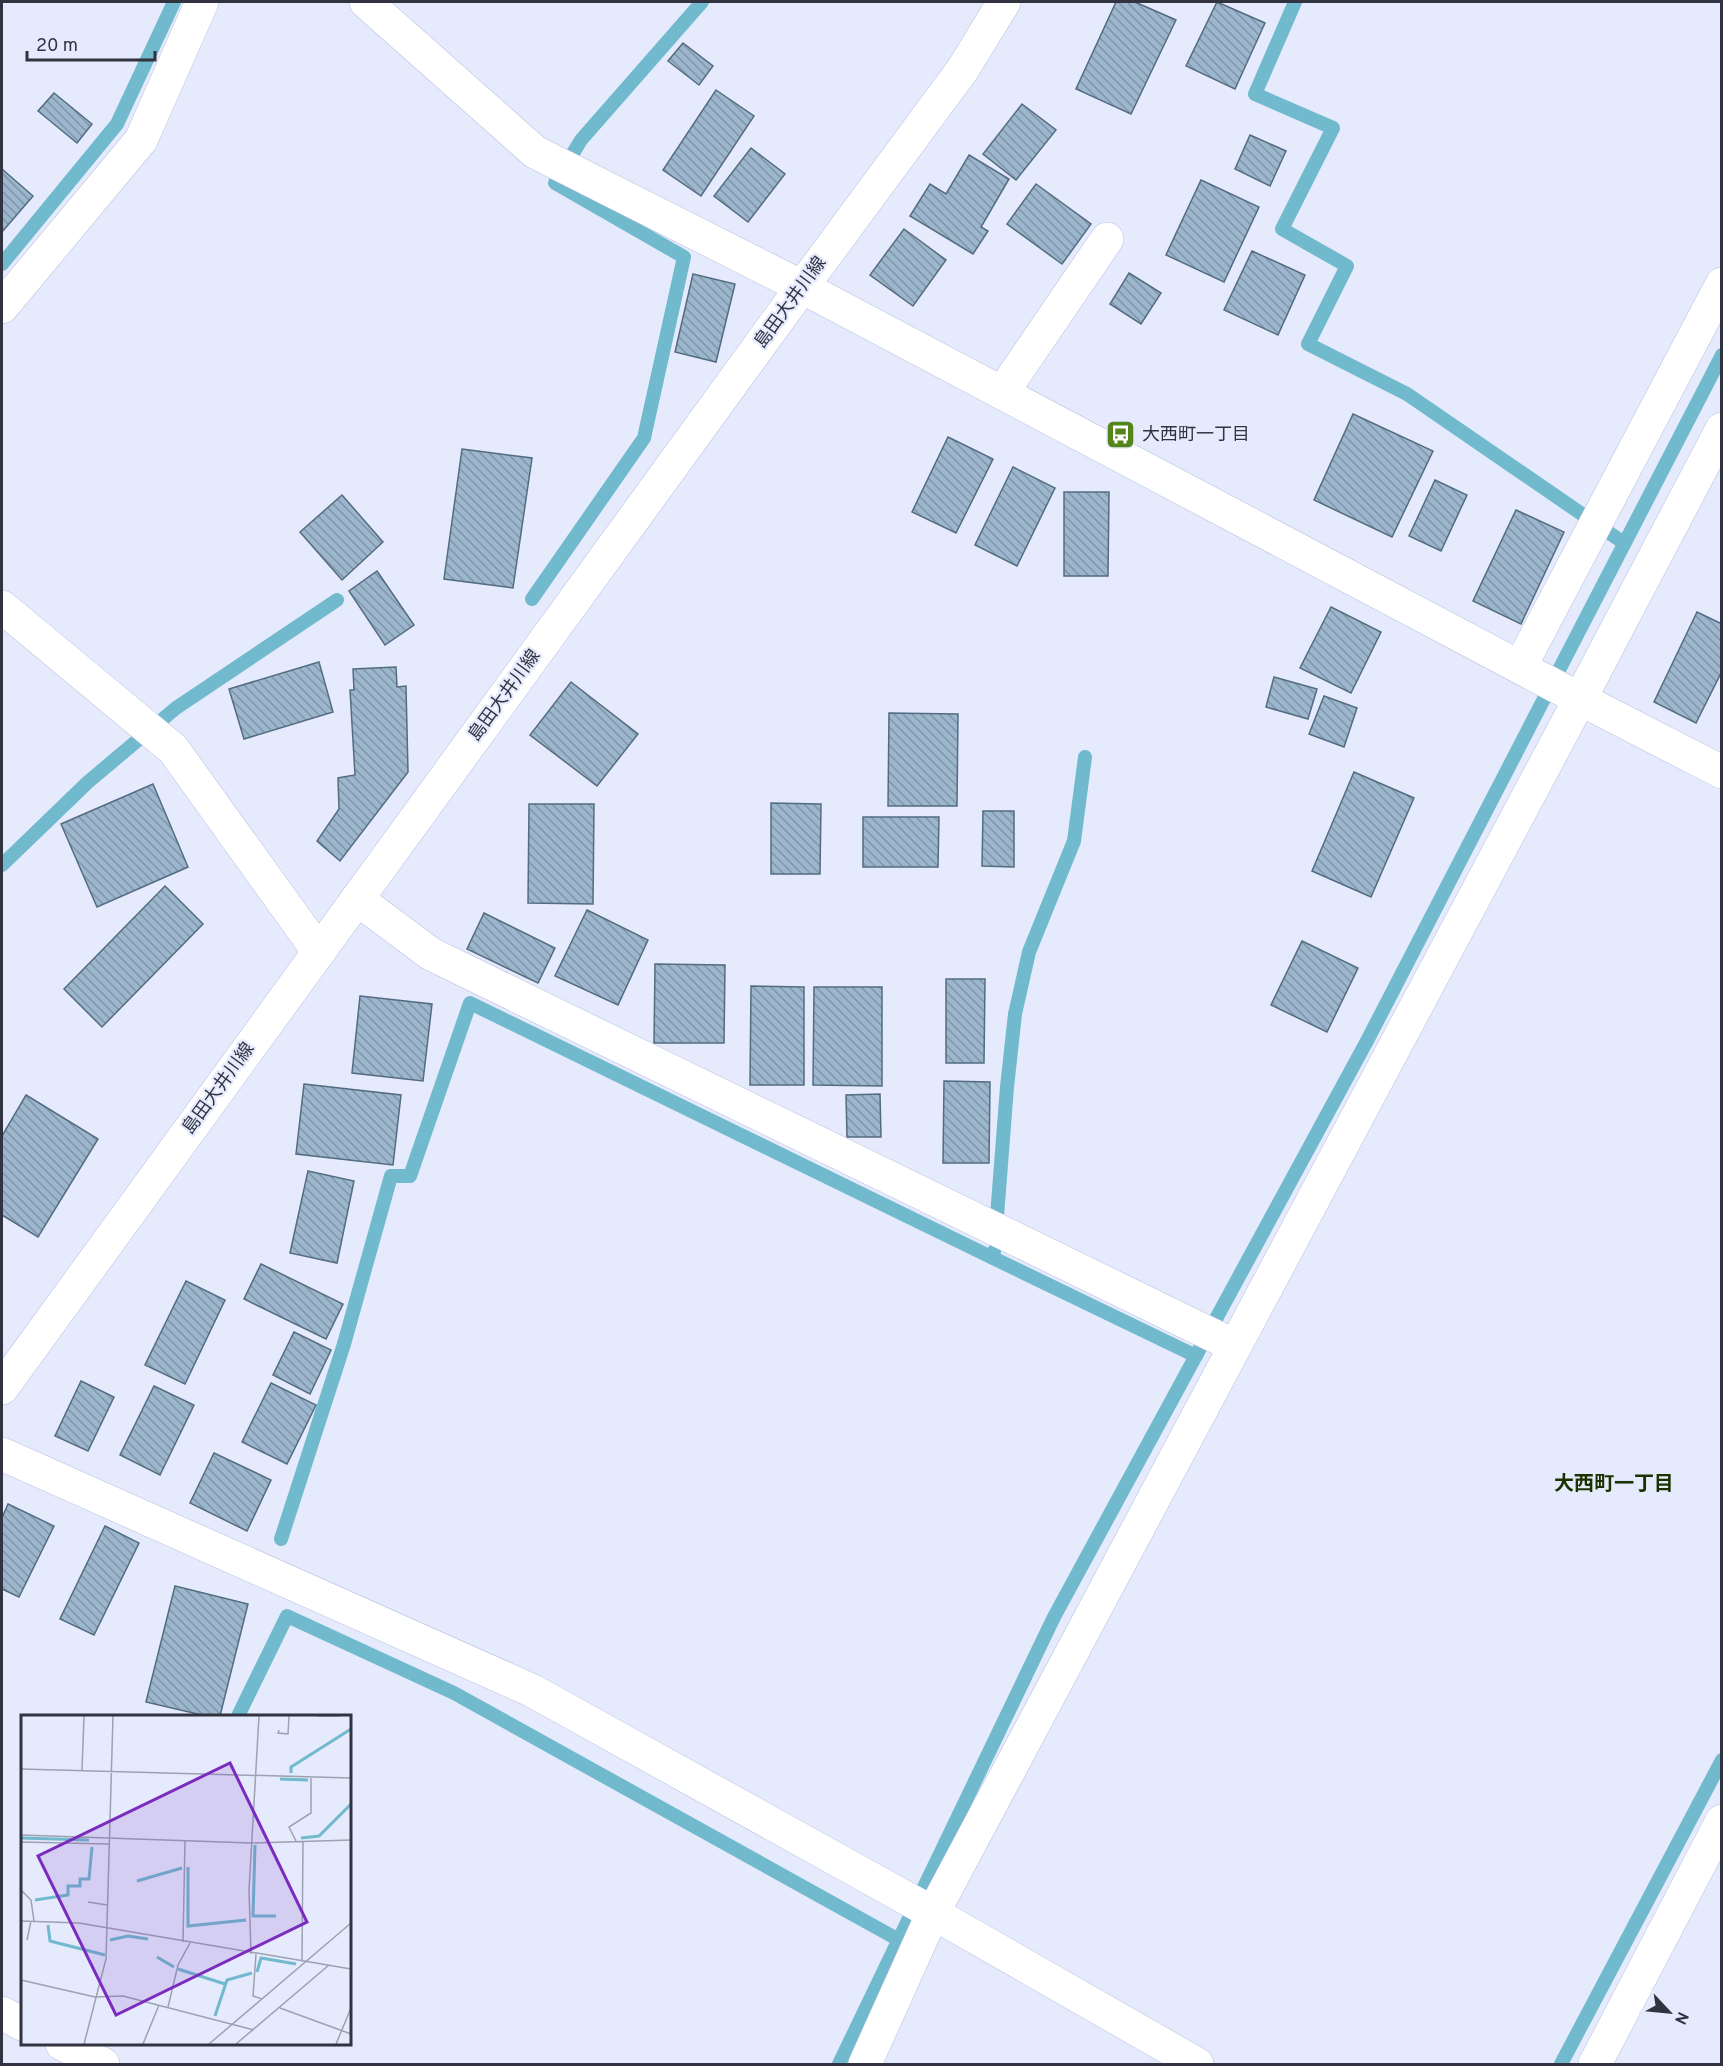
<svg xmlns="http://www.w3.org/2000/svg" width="1723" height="2066" font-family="Overpass,'Noto Sans JP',sans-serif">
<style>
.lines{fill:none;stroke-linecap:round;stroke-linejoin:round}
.stream{stroke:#71b9cd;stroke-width:14}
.building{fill:url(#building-back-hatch);stroke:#546c81;stroke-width:1.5}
.minor-casing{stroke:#b8c0de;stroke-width:34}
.major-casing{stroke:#b8c0de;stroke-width:34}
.minor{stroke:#fff;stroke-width:33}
.major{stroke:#fff;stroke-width:33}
.labels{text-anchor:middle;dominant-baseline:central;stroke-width:4.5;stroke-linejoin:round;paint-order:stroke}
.street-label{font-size:18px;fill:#313440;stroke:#e5eafd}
.poi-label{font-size:18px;fill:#313440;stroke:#e5eafd;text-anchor:start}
.neighbourhood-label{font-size:20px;font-weight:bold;fill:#1a3200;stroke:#e5eafd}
.inset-river{fill:none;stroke:#71b9cd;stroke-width:3}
.inset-road{fill:none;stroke:#9da1b1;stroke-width:1.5}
.view{fill:#7b2cbf;fill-opacity:0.15;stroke:#7b2cbf;stroke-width:3}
.inset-edge{fill:none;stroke:#313440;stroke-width:3}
</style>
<defs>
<pattern id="building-back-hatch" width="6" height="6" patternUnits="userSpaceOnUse" patternTransform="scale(1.5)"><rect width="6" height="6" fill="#9cb6cd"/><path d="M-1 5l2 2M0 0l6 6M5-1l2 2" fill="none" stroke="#8095a8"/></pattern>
</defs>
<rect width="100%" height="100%" fill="#e5eafd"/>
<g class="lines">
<g class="stream">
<path d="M1295 2 1255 94 1333 128 1282 229 1347 266 1308 344 1407 394 1624 543"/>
<path d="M2 264 117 124 174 2"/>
<path d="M532 599 644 438 684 257 555 183 581 140 702 2"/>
<path d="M2 865 88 782 176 708 337 600"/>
<path d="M996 1229 1007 1087 1015 1014 1029 952 1074 841 1085 757"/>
<path d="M994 1251 993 1258 1196 1356"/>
<path d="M281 1539 344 1344 391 1176H410L470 1003 993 1258"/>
<path d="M238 1716 287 1616 454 1693 899 1940"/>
<path d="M839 2064 1054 1617 1368 1039 1722 355"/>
<path d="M1561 2064 1722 1760"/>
</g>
</g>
<g class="building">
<path d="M1116 2H1135L1176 20 1131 114 1076 89Z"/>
<path d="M1217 2 1265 23 1235 89 1186 66Z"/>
<path d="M683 43 713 66 699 85 668 61Z"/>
<path d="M716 90 754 116 701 196 663 170Z"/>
<path d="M54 93 92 124 77 143 38 111Z"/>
<path d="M1022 104 1056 130 1016 180 983 154Z"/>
<path d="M1250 135 1286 151 1270 186 1235 169Z"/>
<path d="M751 148 785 174 748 222 714 196Z"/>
<path d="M969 155 1009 179 981 227 988 231 973 254 910 216 930 184 946 194Z"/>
<path d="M2 169 33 196 2 232Z"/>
<path d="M1201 180 1259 207 1224 282 1166 255Z"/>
<path d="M1036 184 1091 224 1062 264 1007 224Z"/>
<path d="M904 229 946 260 913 306 870 275Z"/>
<path d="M1252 251 1305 275 1278 335 1224 310Z"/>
<path d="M1129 273 1161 293 1141 324 1110 304Z"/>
<path d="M693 274 735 284 716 362 675 352Z"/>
<path d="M1353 414 1433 451 1392 537 1314 500Z"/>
<path d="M948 437 993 459 956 533 912 512Z"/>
<path d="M462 449 532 458 513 588 444 579Z"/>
<path d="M1013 467 1055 488 1017 566 975 545Z"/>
<path d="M1435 480 1467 495 1441 551 1409 536Z"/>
<path d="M1064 492H1109L1108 576H1064Z"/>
<path d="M342 495 383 542 342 580 300 532Z"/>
<path d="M1516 510 1564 532 1521 624 1473 601Z"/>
<path d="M377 571 414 625 385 645 349 591Z"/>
<path d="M1331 607 1381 632 1351 693 1300 668Z"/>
<path d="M1697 612 1722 624V671L1696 723 1654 702Z"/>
<path d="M319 662 333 712 244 739 229 689Z"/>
<path d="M396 667 397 687 406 686 408 772 340 861 317 841 339 809 338 778 355 775 350 690H354L353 669Z"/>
<path d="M1274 677 1317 689 1308 719 1266 707Z"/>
<path d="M571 682 638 734 597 786 530 735Z"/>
<path d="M1324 696 1357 708 1344 747 1309 734Z"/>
<path d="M889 713 958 714 957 806H888Z"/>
<path d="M1354 772 1414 798 1371 897 1312 871Z"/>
<path d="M153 784 188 867 97 907 61 824Z"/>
<path d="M771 803 821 804 820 874H771Z"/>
<path d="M529 804H594L593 904 528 903Z"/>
<path d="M983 811H1014V867L982 866Z"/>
<path d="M863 817H939L938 867H863Z"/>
<path d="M165 886 203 924 102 1027 64 989Z"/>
<path d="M587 910 648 940 618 1005 555 976Z"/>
<path d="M484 913 555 948 538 983 467 949Z"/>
<path d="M1302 941 1358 968 1327 1032 1271 1005Z"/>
<path d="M655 964 725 965 724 1043H654Z"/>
<path d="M946 979H985L984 1063H946Z"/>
<path d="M751 986 804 987V1085H750Z"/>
<path d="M814 987H882V1086L813 1085Z"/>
<path d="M360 996 432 1004 423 1081 352 1073Z"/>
<path d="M944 1081 990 1082 989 1163H943Z"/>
<path d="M304 1084 401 1095 393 1165 296 1154Z"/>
<path d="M880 1094 881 1137H847L846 1095Z"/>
<path d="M26 1095 98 1139 38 1237 2 1215V1136Z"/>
<path d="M308 1171 354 1181 337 1263 290 1253Z"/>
<path d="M261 1264 343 1304 326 1339 244 1299Z"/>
<path d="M186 1281 225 1300 185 1384 145 1365Z"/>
<path d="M294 1332 331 1350 310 1394 273 1375Z"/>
<path d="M81 1381 114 1397 88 1451 55 1436Z"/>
<path d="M271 1383 316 1405 287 1464 242 1442Z"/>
<path d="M154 1386 194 1405 160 1475 120 1455Z"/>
<path d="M214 1453 271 1480 247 1531 190 1503Z"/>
<path d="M8 1504 54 1526 19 1597 2 1589V1518Z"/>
<path d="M105 1526 139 1543 94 1635 60 1619Z"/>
<path d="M175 1586 248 1604 220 1716H206L146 1702Z"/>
</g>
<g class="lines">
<defs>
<g id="minor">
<path d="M366 2 535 152 802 287 1580 699 1722 772"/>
<path d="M2 307 141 140 202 2"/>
<path d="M1002 393 1107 239"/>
<path d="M2 607 173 749 319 952"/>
<path d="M1520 667 1722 284"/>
<path d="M357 899 431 954 1235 1346"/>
<path d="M2 1454 533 1691 933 1913 1197 2064"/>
<path d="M2 2013 22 2024"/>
<path d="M62 2044 103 2064"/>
<path d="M865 2064 933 1913 1580 699 1722 429"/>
<path d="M1595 2064 1722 1821"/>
</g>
<path id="major" d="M2 1388 802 287 963 69 1004 2"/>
</defs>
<use href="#minor" class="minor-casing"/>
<use href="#major" class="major-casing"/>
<use href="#minor" class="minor"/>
<use href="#major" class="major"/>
</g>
<defs>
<symbol id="bus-square" viewBox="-11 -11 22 22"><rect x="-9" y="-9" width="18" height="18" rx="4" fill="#53851a" stroke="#e5eafd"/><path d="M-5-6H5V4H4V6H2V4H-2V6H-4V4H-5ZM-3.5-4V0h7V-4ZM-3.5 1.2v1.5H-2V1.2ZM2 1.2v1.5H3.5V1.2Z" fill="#fff"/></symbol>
</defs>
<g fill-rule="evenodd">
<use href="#bus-square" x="1104" y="418" width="33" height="33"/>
</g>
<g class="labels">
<g class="street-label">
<text transform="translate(791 303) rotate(-54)">島田大井川線</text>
<text transform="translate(505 696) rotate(-54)">島田大井川線</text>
<text transform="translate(219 1089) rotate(-54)">島田大井川線</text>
</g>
<g class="poi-label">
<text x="1142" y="435">大西町一丁目</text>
</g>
<g class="neighbourhood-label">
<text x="1614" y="1485">大西町一丁目</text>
</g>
</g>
<g transform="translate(21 1715)">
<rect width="330" height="330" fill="#e5eafd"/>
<path class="inset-river" d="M270 58V52L330 14M259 64 287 65M0 123 68 125M280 123 298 121 330 89M234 130 232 201H255M167 152V211L225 205M116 166 161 153M14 185 47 180V171H59V164H68L71 132M27 210 29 226 84 240M89 225 107 221 127 224M136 242 153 252M157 254 204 269M236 257 240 243 275 249M194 301 206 265 231 258"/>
<path class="inset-road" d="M296 1H319M258 15 257 18 267 19 268 1M0 54 330 63M61 55 63 1M0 120 230 128 330 125M275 126 268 112 290 98V62M0 127 88 129M0 175 10 185 13 206M67 187 86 190M0 206 58 208 330 254M6 225 10 206M162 227 164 125M230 239 228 175 238 1M235 239 232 281 241 284M281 246 282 126M0 265 74 282 102 281 233 315M147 292 157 250 169 228M259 293 330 319M63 329 85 244 92 1M122 329 138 290M188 329 330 208M215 329 308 250M315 329 330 293"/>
<path class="view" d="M209 48 286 207 95 300 17 141Z"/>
<rect width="330" height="330" class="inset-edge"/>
</g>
<rect width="1723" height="2066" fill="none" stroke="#313440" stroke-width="6"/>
<g transform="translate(1669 2012) rotate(116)" stroke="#e5eafd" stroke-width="4.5" paint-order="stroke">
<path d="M0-4.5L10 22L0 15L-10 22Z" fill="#313440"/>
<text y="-9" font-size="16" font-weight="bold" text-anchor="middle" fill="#313440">N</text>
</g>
<path d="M27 51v9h128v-9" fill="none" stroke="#313440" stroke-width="3"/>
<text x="36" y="51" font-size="18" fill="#313440" stroke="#e5eafd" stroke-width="4.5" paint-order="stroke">20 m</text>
</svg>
